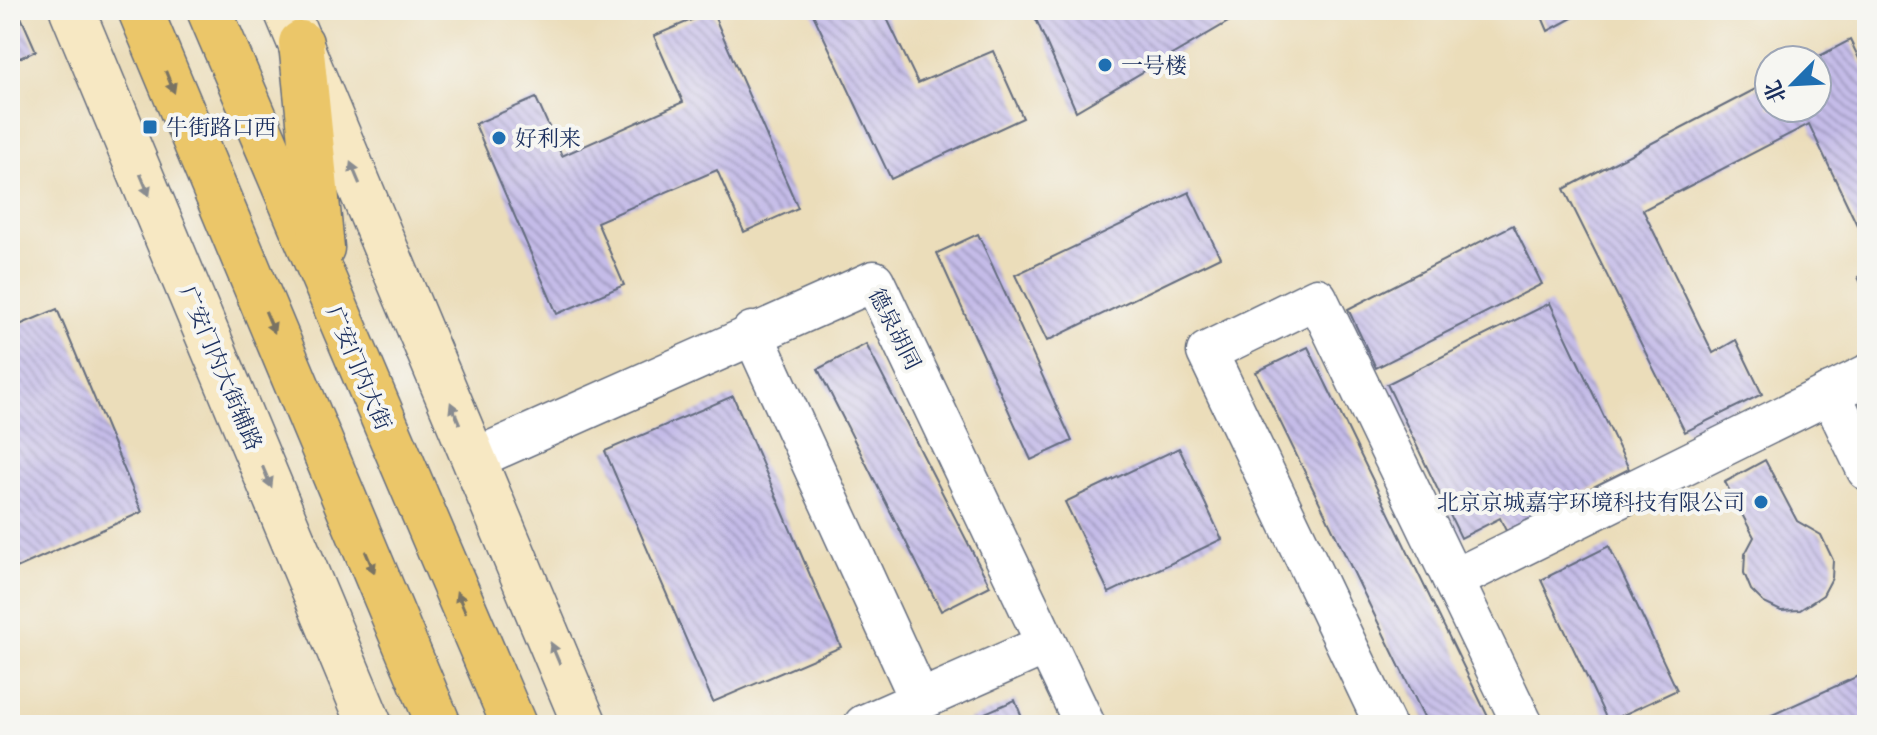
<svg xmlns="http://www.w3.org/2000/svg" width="1877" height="735" font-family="'Libre Caslon Text','Noto Serif SC',serif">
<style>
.building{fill:url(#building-back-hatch)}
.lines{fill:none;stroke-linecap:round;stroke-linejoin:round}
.street-casing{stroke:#646c7e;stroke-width:43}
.secondary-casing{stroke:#646c7e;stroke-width:47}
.primary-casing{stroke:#646c7e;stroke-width:47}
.street{stroke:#fff;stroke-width:40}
.secondary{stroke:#f7e8c3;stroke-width:44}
.primary{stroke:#ebc669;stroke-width:44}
.oneway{fill:#797363}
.oneway2{fill:#898c90}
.poi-dot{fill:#1f6fb2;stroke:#f6f6f2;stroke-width:3}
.labels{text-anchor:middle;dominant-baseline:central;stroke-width:8;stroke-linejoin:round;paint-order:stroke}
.poi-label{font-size:22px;fill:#1b2f5e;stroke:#f6f6f2;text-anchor:start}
.street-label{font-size:22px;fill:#1b2f5e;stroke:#f6f6f2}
</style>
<defs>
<pattern id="building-back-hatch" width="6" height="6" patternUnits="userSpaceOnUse" patternTransform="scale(2)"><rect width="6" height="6" fill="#c5bce8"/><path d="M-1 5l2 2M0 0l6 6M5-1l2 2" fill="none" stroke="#9f99bf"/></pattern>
</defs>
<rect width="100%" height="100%" fill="#f6f6f2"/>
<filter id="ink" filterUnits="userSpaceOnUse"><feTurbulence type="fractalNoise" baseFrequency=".0125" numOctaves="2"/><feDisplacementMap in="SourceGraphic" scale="16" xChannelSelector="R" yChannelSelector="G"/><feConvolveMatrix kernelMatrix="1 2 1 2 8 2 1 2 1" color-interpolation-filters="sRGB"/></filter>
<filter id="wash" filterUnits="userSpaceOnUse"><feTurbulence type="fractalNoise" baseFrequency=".006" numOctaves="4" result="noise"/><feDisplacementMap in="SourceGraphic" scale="32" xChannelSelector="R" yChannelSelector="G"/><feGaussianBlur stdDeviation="1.8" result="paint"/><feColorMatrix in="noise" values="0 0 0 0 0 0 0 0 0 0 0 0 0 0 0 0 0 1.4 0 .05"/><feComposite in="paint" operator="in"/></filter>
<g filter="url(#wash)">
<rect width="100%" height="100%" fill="#ebddba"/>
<g id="blocks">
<g class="building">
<path d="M10 10H18L36 51 10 62Z"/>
<path d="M811 10H883L918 83 993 51 1023 118 891 179Z"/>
<path d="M1032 10H1229L1233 19 1076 111Z"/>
<path d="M1539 10H1587L1548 31Z"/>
<path d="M712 11 798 208 744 232 717 170 597 222 624 285 557 314 475 124 536 98 562 156 683 102 654 36Z"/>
<path d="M1850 40 1867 75V246L1809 124 1643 210 1713 353 1736 340 1762 394 1685 432 1564 189 1769 82V108H1817V60H1812Z"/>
<path d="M1189 192 1220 257 1047 341 1015 275Z"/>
<path d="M1513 225 1542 284 1376 368 1348 309Z"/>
<path d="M978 234 1072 441 1031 460 937 253Z"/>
<path d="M1867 272V296L1858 277Z"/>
<path d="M1550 303 1629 469 1506 531 1500 518 1461 538 1387 384Z"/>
<path d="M57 309 142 512 10 571V329Z"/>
<path d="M866 344 990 586 941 611 818 369Z"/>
<path d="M1308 347 1492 725H1428L1256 372Z"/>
<path d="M733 396 841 647 713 702 605 451Z"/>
<path d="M1179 448 1222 539 1109 593 1065 502Z"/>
<path d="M1765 460 1797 521 1821 535 1833 560 1832 578 1823 595 1800 610 1781 611 1764 603 1751 590 1744 573 1745 554 1754 537 1725 482Z"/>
<path d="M1609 546 1677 690 1608 722 1541 580Z"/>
<path d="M1867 672V725H1750Z"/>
<path d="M1015 700 1025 725H963L962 723Z"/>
</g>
</g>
</g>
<g filter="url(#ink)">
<use href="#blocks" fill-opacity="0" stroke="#646c7e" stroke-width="2"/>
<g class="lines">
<defs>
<g id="street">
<path d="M752 332 920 700"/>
<path d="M1830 393 1867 470"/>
<path d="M474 459 874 281 1085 725"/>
<path d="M1453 580 1867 375"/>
<path d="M864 725 1045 645"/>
<path d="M1385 725 1207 352 1317 298 1523 725"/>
</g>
<g id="secondary">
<path d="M72 10 370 725"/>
<path d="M286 10 585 725"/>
</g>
<g id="primary">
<path d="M140 10 439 725"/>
<path d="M209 10 514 725"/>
<path d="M301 43 322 248"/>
</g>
</defs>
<use href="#street" class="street-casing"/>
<use href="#secondary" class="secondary-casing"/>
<use href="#primary" class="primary-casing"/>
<use href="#street" class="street"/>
<use href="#secondary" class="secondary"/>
<use href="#primary" class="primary"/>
</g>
<defs><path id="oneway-solid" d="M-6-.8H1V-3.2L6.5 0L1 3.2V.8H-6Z" transform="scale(2)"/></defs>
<g class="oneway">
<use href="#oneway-solid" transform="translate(170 82) rotate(68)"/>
<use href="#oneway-solid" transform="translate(270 322) rotate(67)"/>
<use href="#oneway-solid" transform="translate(370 562) rotate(67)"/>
<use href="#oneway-solid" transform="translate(461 602) rotate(-113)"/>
</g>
<g class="oneway2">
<use href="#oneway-solid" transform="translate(355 173) rotate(-113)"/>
<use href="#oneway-solid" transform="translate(145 185) rotate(67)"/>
<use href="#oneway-solid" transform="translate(455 413) rotate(-113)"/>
<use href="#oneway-solid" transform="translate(267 477) rotate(67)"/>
<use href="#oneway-solid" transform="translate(555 653) rotate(-113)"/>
</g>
</g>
<g class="poi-dot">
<circle cx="1105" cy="65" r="8"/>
<rect x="142" y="119" width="16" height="16" rx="4"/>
<circle cx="499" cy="138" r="8"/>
<circle cx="1761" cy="502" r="8"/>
</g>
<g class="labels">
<g class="poi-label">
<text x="1121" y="65">一号楼</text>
<text x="166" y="127">牛街路口西</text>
<text x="515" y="138">好利来</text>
<text x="1745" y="502" text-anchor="end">北京京城嘉宇环境科技有限公司</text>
</g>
<g class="street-label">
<text transform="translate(895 329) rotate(63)">德泉胡同</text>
<text transform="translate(221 368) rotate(67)">广安门内大街辅路</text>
<text transform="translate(359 368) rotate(67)">广安门内大街</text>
</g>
</g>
<rect width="1877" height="735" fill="none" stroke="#f6f6f2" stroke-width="40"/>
<g transform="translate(1793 84) rotate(246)"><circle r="38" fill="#f6f6f2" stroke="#9ea6b7" stroke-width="2"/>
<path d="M0-6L14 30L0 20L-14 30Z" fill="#1f6fb2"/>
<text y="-12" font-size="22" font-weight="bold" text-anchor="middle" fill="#1b2f5e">北</text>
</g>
</svg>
